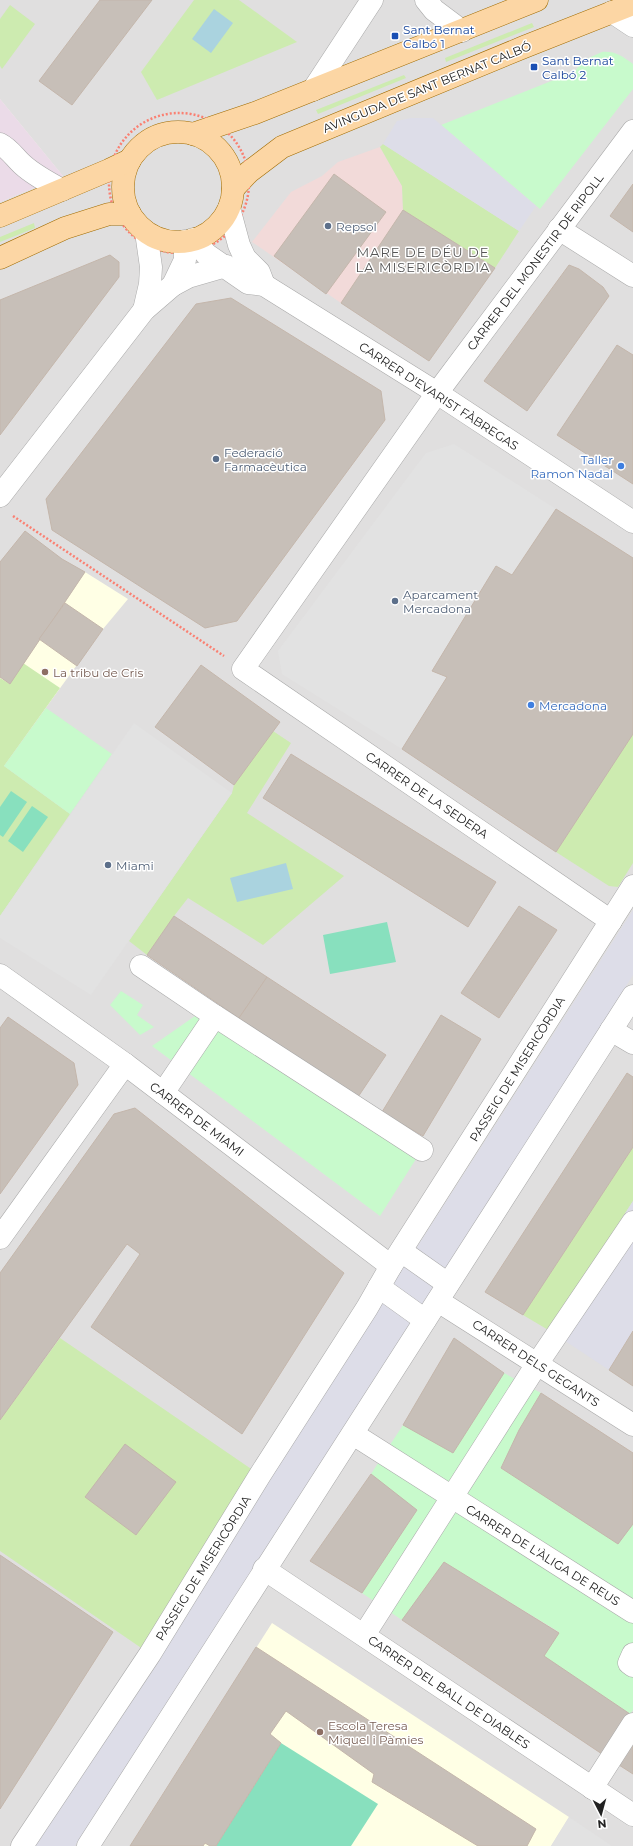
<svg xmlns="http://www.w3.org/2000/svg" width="633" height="1846" font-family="Montserrat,sans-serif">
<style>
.residential{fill:#e0dfdf}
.commercial{fill:#f2dad9}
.industrial{fill:#ebdbe8}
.education{fill:#ffffe5}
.grass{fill:#cdebb0}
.park{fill:#c8facc}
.pitch{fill:#88e0be}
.parking{fill:#e2e2e2}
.plaza{fill:#dddde8}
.water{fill:#aad3df}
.building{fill:#c7bfb8;stroke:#c4b6ab}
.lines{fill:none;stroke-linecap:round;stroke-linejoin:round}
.minor-casing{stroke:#a9a9a9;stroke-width:23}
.major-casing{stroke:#a06b00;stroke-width:23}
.path{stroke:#fa8072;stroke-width:2.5;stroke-dasharray:2 2;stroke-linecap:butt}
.minor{stroke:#fff;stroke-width:22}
.major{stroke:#fcd6a4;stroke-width:22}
.transit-dot{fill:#1a4fb4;stroke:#fff;stroke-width:1.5}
.service-dot{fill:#5c6f8a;stroke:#fff;stroke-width:1.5}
.shop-dot{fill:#3f7fe0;stroke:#fff;stroke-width:1.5}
.education-dot{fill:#8d6e63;stroke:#fff;stroke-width:1.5}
.labels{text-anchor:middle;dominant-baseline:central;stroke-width:3;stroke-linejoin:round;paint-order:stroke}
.transit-label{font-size:12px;fill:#164399;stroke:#fff;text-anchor:start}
.street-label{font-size:12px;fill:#222;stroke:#fff}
.service-label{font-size:12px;fill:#4e5e75;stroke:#fff;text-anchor:start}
.shop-label{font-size:12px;fill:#366cbe;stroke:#fff;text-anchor:end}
.education-label{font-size:12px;fill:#785e54;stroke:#fff;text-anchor:start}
.neighbourhood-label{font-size:13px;letter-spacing:1px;fill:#555;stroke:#fff}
</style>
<rect width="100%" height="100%" fill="#f2efe9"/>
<path class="residential" d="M0 0H633V1846H0V202L63 176 0 99Z"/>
<path class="commercial" d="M380 147 402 186 403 210 341 303 252 242 291 192 322 176 338 162Z"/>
<path class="industrial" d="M0 99 63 176 0 202Z"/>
<g class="education">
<path d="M85 572 128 599 103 629 0 771V677L10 684Z"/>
<path d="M272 1623 569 1817 551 1846H130Z"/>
</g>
<g class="grass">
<path d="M194 0H239L297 42 157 100 141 72Z"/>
<path d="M10 5 35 24 2 69 0 66V19Z"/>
<path d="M532 23 534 27 446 62 445 58Z"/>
<path d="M404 75 406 78 318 114 316 110Z"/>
<path d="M383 144 519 231 495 268 403 210 402 186 380 147Z"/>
<path d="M34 223 35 228 0 242V237Z"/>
<path d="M23 663 60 688 4 766 70 814 0 916V678L10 684Z"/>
<path d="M273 731 291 743 247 813 344 876 263 945 188 898 174 916 147 955 129 941 232 793 234 785Z"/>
<path d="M633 734V863L618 887 609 886 556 852Z"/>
<path d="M633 1147V1201L550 1331 523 1315Z"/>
<path d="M60 1338 260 1475 150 1654 0 1551V1420Z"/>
</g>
<g class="park">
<path d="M602 52C615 51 622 56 633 64V89L540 209 441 125 574 72 584 60Z"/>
<path d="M46 708 112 754 70 814 4 766Z"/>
<path d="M121 991 143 1005 137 1015 154 1027 140 1035 110 1005Z"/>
<path d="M195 1016 416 1159 380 1216 152 1046Z"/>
<path d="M504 1373 541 1393 519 1430 501 1468 618 1544 633 1524V1710L630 1714 544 1656 559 1632 444 1562 402 1620 362 1593 417 1510 371 1474 403 1425 453 1452Z"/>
</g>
<g class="pitch">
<path d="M11 791 27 802 3 837 0 835V807Z"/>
<path d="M32 806 48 817 23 852 8 841Z"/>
<path d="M387 922 396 962 330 974 323 935Z"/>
<path d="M281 1743 378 1804 351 1846H216Z"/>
</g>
<g class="parking">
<path d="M454 444 556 509 512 575 496 566 432 671 447 677 402 749 282 674 278 651 426 453Z"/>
<path d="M134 723 232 793 91 995 0 938V916Z"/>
<path d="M569 1817 612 1846H551Z"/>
</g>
<g class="plaza">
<path d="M411 118H433L536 206 519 231 383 144 397 121Z"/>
<path d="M633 910V975L589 1045 75 1846H33Z"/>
<path d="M633 1201V1331L609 1370 550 1331Z"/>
</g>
<g class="water">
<path d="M214 9 233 23 211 53 192 39Z"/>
<path d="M286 863 293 889 237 902 230 878Z"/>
</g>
<g class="building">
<path d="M100 0H152L72 105 39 81Z"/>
<path d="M334 174 386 212 326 294 274 256Z"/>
<path d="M633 184V232L610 216Z"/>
<path d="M403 210 495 268 429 361 341 303Z"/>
<path d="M110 255 119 262V277L0 435V300Z"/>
<path d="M569 265 579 269 603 287 609 296 527 411 484 381Z"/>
<path d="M231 298 381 391 385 420 237 621 205 628 52 530 46 499 196 304Z"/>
<path d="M617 345 633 355V484L557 435Z"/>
<path d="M556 509 633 558V734L556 852 402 749 447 677 432 671 496 566 512 575Z"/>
<path d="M25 531 62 559 85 572 10 684 0 677V562Z"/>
<path d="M65 603 103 629 77 666 39 639Z"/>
<path d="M201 665 280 722 234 785 155 727Z"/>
<path d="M291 754 496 882 468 927 263 798Z"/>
<path d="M519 906 557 930 499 1018 461 993Z"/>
<path d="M174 916 267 977 239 1018 147 955Z"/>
<path d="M267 977 386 1055 358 1097 239 1018Z"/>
<path d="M441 1015 481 1039 423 1136 382 1112Z"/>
<path d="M8 1017 74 1063 78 1085 0 1194V1028Z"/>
<path d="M627 1073 633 1077V1147L523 1315 485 1292Z"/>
<path d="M135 1108 344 1273 242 1434 91 1327 140 1254 127 1244 0 1420V1273L114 1114Z"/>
<path d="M633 1331V1386L609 1370Z"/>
<path d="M454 1338 504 1373 453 1453 403 1425Z"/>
<path d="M541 1393 633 1453V1524L618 1544 501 1468 519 1430Z"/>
<path d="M125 1444 176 1482 136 1535 85 1497Z"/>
<path d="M371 1474 417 1510 362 1593 310 1561Z"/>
<path d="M0 1555 113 1632 0 1809Z"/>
<path d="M444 1562 559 1633 544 1656 630 1714 602 1754 402 1620Z"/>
<path d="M256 1647 536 1829 527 1846H478L372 1782 374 1774 286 1711 270 1734 281 1743 216 1846H210L205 1843 203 1846H130Z"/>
<path d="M633 1743V1774L619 1765Z"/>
</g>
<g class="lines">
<defs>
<g id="minor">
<path d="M426 0 434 10 462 31"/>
<path d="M612 12 633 26"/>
<path d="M313 90 372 0"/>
<path d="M0 144C10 149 15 158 23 165 34 175 49 183 62 190"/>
<path d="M229 208 239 245 245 258 259 272 264 285"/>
<path d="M559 229 633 276"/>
<path d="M193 239 206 254 248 283 264 285 437 393 633 522"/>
<path d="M173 285 185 260V241"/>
<path d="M144 310 150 284 151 267 146 232"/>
<path d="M0 496 144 310 173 285 188 277 226 266"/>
<path d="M611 921 243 669 437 393 633 131"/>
<path d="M141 966 215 1016"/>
<path d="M0 975 125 1064 391 1266"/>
<path d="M611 1030 633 1043"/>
<path d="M163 1093 215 1016 422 1150"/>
<path d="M0 1238 125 1064"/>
<path d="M401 1251 448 1284"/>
<path d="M379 1287 425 1320"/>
<path d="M438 1301 633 1425"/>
<path d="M353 1434 633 1612"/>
<path d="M264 1569 633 1815"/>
<path d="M364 1635 537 1364 633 1222"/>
<path d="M633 1654 629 1663 633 1666"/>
<path d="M592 1788 633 1724"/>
<path d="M22 1846 150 1654 260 1475 367 1308 391 1266 633 886"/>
<path d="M88 1846 633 996"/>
</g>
<g id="major">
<circle cx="178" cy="187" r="55"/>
<path d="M193 134 255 113 537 0"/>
<path d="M233 189 249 172 282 147 524 47 633 4"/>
<path d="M0 216 109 170 130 160"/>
<path d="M0 258 65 228 109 214H130"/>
</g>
</defs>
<use href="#minor" class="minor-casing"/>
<use href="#major" class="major-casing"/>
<g class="path">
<circle cx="179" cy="183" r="70"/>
<path d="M13 516 224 656"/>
</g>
<use href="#minor" class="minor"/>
<use href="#major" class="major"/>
</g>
<g class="transit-dot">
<rect x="391" y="32" width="8" height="8" rx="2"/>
<rect x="530" y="63" width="8" height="8" rx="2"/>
</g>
<g class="service-dot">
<circle cx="328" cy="226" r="4"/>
<circle cx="216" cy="459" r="4"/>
<circle cx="395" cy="601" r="4"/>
<circle cx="108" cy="865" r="4"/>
</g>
<g class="shop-dot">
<circle cx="621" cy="466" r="4"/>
<circle cx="531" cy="705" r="4"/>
</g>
<g class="education-dot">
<circle cx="45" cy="672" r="4"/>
<circle cx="320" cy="1732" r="4"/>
</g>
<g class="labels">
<g class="transit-label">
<text x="403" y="29">Sant Bernat<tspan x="403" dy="14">Calbó 1</tspan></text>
<text x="542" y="60">Sant Bernat<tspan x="542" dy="14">Calbó 2</tspan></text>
</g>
<g class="street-label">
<text transform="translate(427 87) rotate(-22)">AVINGUDA DE SANT BERNAT CALBÓ</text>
<text transform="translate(535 262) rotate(-53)">CARRER DEL MONESTIR DE RIPOLL</text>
<text transform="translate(439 396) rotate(33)">CARRER D'EVARIST FÀBREGAS</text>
<text transform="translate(427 795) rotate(34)">CARRER DE LA SEDERA</text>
<text transform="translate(517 1069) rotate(-58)">PASSEIG DE MISERICÒRDIA</text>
<text transform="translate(197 1119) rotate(37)">CARRER DE MIAMI</text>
<text transform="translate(536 1363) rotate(33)">CARRER DELS GEGANTS</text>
<text transform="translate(543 1555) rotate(32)">CARRER DE L'ÀLIGA DE REUS</text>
<text transform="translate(203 1568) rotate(-58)">PASSEIG DE MISERICÒRDIA</text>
<text transform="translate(449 1692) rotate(34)">CARRER DEL BALL DE DIABLES</text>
</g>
<g class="service-label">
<text x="336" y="226">Repsol</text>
<text x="224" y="452">Federació<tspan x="224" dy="14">Farmacèutica</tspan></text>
<text x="403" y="594">Aparcament<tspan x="403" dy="14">Mercadona</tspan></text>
<text x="116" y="865">Miami</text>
</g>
<g class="shop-label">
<text x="613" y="459">Taller<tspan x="613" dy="14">Ramon Nadal</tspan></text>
<text x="539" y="705" text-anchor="start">Mercadona</text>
</g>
<g class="education-label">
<text x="53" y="672">La tribu de Cris</text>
<text x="328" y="1725">Escola Teresa<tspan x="328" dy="14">Miquel i Pàmies</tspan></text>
</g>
<g class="neighbourhood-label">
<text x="423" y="252">MARE DE DÉU DE<tspan x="423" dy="15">LA MISERICÒRDIA</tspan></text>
</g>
</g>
<g transform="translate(601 1814) rotate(174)" stroke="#ffffff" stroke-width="3" paint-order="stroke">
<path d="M0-3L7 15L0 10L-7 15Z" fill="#222222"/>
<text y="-6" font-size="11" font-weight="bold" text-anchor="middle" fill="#222222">N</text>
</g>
</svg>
